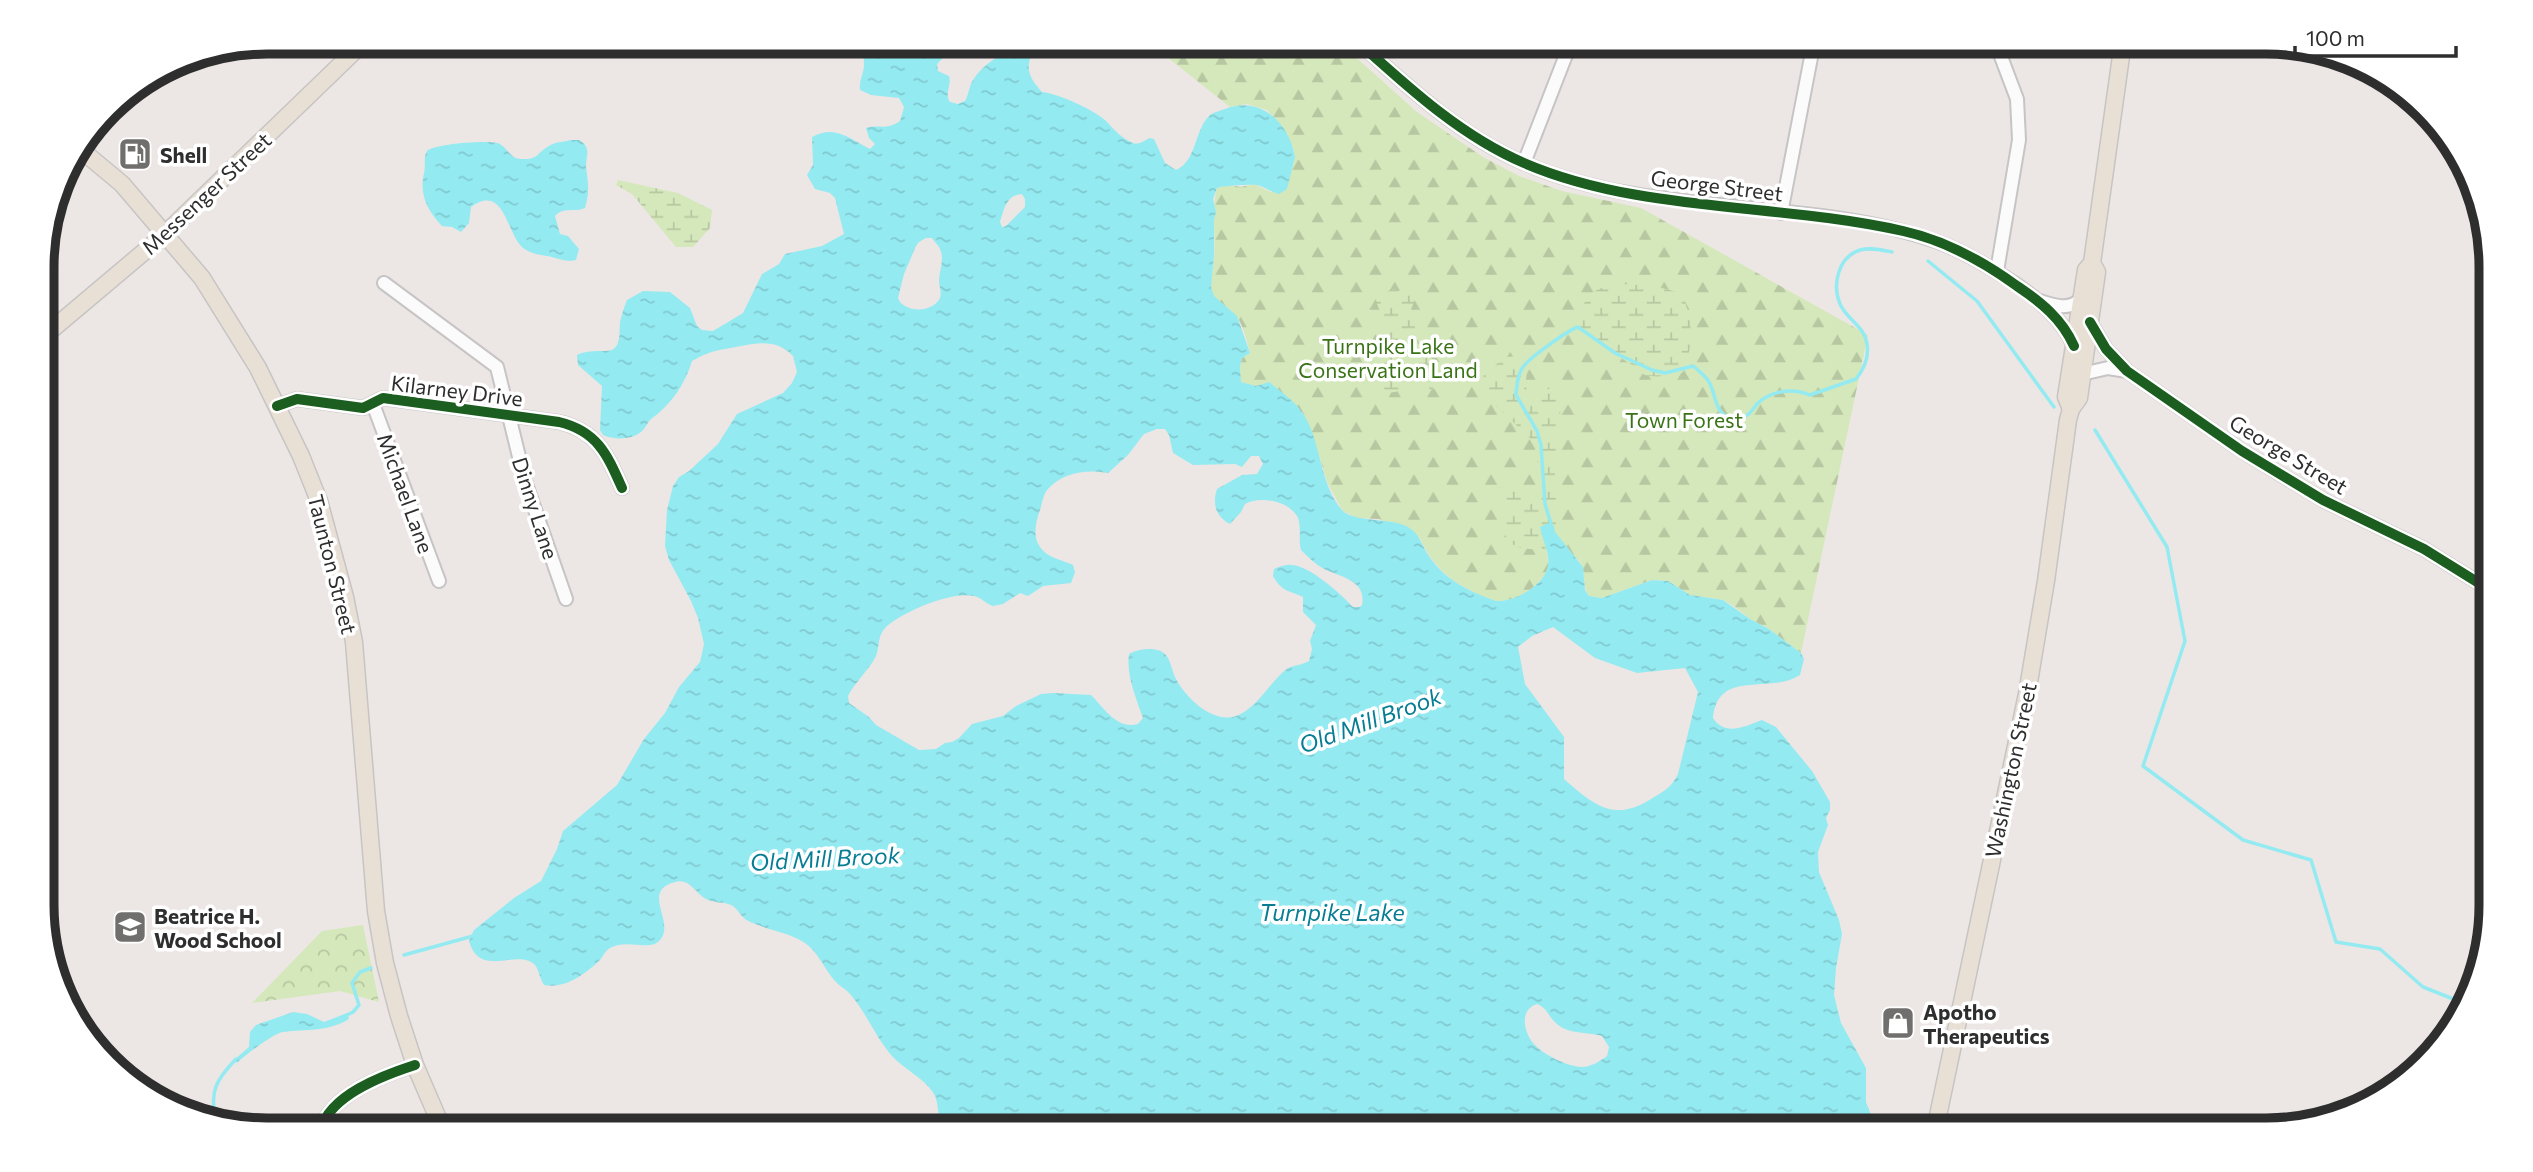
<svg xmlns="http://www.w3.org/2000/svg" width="2533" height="1172" font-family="Commissioner,sans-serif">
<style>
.forest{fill:url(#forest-firs)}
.wetland{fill:url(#wetland-marsh)}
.park{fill:url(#park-crowns)}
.water{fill:url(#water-ripples);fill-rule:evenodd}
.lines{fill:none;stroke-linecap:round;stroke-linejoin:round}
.stream{stroke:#94eaf1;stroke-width:3.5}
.minor-casing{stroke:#c6c4c5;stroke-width:16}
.major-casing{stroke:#c6c4c4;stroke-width:19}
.minor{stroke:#fcfbfb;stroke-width:12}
.major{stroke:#e9e0d5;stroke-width:16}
.cycleway-casing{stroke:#fff;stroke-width:15}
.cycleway{stroke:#1b5e20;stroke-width:10}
.labels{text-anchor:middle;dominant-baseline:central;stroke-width:7;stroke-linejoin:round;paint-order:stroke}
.poi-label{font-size:21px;font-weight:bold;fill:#2e2e2e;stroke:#fff;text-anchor:start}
.street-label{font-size:21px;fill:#2e2e2e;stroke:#fff}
.park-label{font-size:21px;fill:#3a7316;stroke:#fff}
.water-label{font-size:23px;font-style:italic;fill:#077d94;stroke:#fff}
.rim{fill:none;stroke:#2e2e2e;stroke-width:9}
</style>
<defs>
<pattern id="forest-firs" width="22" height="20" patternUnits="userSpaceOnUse" patternTransform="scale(1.75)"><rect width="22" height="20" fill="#d5e8bb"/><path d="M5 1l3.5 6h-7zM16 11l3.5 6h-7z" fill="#b7c7a1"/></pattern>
<pattern id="wetland-marsh" width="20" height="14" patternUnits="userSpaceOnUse" patternTransform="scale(1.75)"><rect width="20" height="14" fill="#d5e8bb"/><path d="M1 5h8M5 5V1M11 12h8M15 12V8" fill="none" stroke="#b7c7a1"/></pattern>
<pattern id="park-crowns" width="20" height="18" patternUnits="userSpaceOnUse" patternTransform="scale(1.75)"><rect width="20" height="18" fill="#d5e8bb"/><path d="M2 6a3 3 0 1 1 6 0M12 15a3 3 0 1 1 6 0" fill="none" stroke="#b7c7a1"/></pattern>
<pattern id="water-ripples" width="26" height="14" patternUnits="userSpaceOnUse" patternTransform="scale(1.75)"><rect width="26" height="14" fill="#94eaf1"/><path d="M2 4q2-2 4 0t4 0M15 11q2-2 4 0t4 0" fill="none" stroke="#80c9cf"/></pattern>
</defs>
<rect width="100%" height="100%" fill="#ece7e4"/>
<path class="forest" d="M1148 42H1339L1417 112 1483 157 1519 176 1562 191 1641 208 1868 335 1801 653 1769 629 1750 619 1732 605 1723 600 1690 595 1668 581 1652 580 1602 598 1589 596C1583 587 1585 579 1583 569 1580 553 1559 553 1546 550 1547 555 1549 562 1548 567 1542 587 1515 602 1496 601 1462 590 1434 572 1420 538L1379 519 1356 518 1342 510 1327 482 1316 445 1303 413 1269 382 1256 386 1241 382 1240 367 1242 358 1250 353C1247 342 1244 327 1237 317 1231 309 1218 304 1213 295 1208 285 1214 268 1214 258 1216 236 1211 207 1217 188L1225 184 1241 187 1254 184 1271 192 1287 189 1294 151 1283 128 1267 110 1247 104 1230 107Z"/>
<g class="wetland">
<path d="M618 180 678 193 712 210 710 228 693 247H676L632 194 616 185Z"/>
<path d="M1622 284 1654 286 1681 293C1694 321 1694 344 1683 372 1675 376 1654 378 1645 375 1640 373 1636 368 1632 365 1609 349 1590 346 1574 321 1588 297 1590 286 1622 284Z"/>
<path d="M1392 289 1410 293 1415 299 1411 310 1416 321 1414 333 1418 344 1435 362 1437 388 1430 390 1423 372 1413 368 1407 373 1408 384C1403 392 1393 393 1384 392L1376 383C1376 375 1379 373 1382 366 1386 356 1386 346 1390 335L1377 304 1379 296Z"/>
<path d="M1519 356 1526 360C1531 373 1519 387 1532 396L1553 387 1561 396 1560 420 1557 432 1559 454 1553 483 1560 494 1557 512 1556 531 1548 524 1541 535 1546 550C1530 548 1508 552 1504 530 1503 522 1505 515 1504 507L1491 493 1494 488 1514 487 1530 497 1536 496 1542 488 1535 447 1530 438 1494 404 1486 389 1483 374 1506 357Z"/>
</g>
<path class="park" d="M363 925 379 1002 340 991 252 1003 322 931Z"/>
<g class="water">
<path d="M864 42H972L947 54 937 64 938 71 949 76C952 85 944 93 950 102L958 104 965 101C969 94 969 86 973 80 985 61 1008 48 1030 48L1033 52C1024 68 1030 79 1042 92 1059 94 1096 110 1108 123 1114 130 1123 139 1133 143 1139 145 1144 141 1149 138L1154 139 1165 163 1176 170C1197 161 1194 130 1210 115 1214 112 1220 111 1225 109 1260 95 1289 122 1295 157L1287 189 1279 194C1271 192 1265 187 1257 185 1252 184 1220 186 1217 188L1213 199 1216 212 1214 219V256L1211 287 1214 296 1237 316 1250 353 1242 358 1240 367 1241 382 1256 386 1269 382C1280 391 1296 402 1304 415 1322 444 1319 483 1342 510 1354 523 1390 517 1408 527 1419 533 1421 543 1427 553 1443 579 1468 591 1496 601 1514 602 1545 586 1548 565 1550 554 1542 539 1540 527L1548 523 1583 567 1585 590 1589 596 1602 598 1652 580 1668 581 1690 595 1723 600 1750 619 1769 629 1801 653 1804 659 1800 675C1770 695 1718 668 1713 718 1725 737 1746 726 1762 720L1776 727 1812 771 1830 802V810L1826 818 1828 825 1818 852 1819 872 1839 920 1842 934 1836 968 1834 995 1841 1023 1866 1068V1102L1877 1130H945C935 1119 941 1102 932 1091 922 1077 904 1069 892 1056 876 1038 866 1012 850 994 846 989 839 986 834 980 824 968 818 952 805 943 790 933 776 932 761 926 755 924 746 921 742 916 738 912 737 908 731 905 724 902 714 903 706 899 695 893 690 878 675 882 640 891 676 922 660 940 650 952 627 938 610 948 605 951 604 955 600 960 585 974 566 989 544 985 540 979 539 970 535 965 518 947 480 980 469 941L474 930 514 898 541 881 557 849 563 831 617 785 644 739 665 713 679 687 700 662 704 644 698 618 691 601 669 560 665 546 667 510 673 486 679 477 689 471 718 444 737 414 783 393 792 383 797 372 793 356C778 340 761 342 741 346 717 351 714 349 692 361 685 384 671 405 651 419 647 423 645 429 641 432 631 440 614 440 603 435L600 430 602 386 578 365 577 355C584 351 595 351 604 351 622 352 619 335 620 322 622 314 624 307 627 300L643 291 670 292 690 308 697 326 702 330 713 331 743 313 762 274 779 264 785 254 822 246 844 234 835 198 830 193 815 189 807 175 813 165 812 137C835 124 850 139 870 149L875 144 869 138 866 128C880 124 885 131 900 121L904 107 899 98 871 95 860 90C859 81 863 75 864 66 864 58 863 51 864 42ZM1022 194 1025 199V207L1006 226 1002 227 1000 222C1004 210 1006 195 1022 194ZM926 238H932C935 243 940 246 941 252 944 262 939 271 939 281 939 286 942 292 940 298 933 312 910 313 900 302L898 298 904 274 916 246 919 242ZM1157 429H1165L1169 435 1173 453 1193 465 1235 464 1242 467 1251 456H1259L1263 464 1257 474 1242 475 1217 489C1212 504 1216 517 1230 524L1241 512 1245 504C1259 496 1287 500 1297 516 1302 524 1298 540 1301 550 1308 557 1315 564 1324 569 1340 577 1367 580 1362 605L1360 607H1353C1341 594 1309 565 1291 565 1285 564 1279 567 1274 569L1273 576C1282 592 1288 590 1303 597V612L1316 625 1310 641 1312 649 1309 661C1302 665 1295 665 1288 668 1271 680 1257 709 1236 716 1213 724 1186 698 1176 679 1172 672 1171 660 1165 654 1157 646 1137 649 1129 654 1126 675 1136 698 1143 718L1138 724C1117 730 1104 708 1091 695L1054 693 1041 694 1016 706 1003 716 972 724 959 738 952 742 945 743 936 749 919 750 876 725 869 717 849 703 848 696C855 682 869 670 876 656 880 645 877 635 887 626 905 611 951 591 974 596 981 597 986 604 993 606L1003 604 1020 593 1028 596 1043 586 1071 583 1075 572 1073 565C1063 560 1047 558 1040 547 1032 535 1036 522 1040 510 1042 504 1043 495 1047 490 1062 472 1088 469 1108 473L1128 455 1144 434ZM1553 627 1595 658 1637 673 1685 668 1698 692 1678 774C1671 788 1664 791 1651 799 1613 823 1593 804 1564 779V737L1525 684 1518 647 1532 636ZM1537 1004C1548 1008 1548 1017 1557 1024 1568 1034 1587 1032 1602 1036L1609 1047 1607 1056C1600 1061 1591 1067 1582 1067 1569 1067 1544 1055 1536 1046 1524 1035 1518 1010 1537 1004Z"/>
<path d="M570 140H579C592 148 586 155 586 166 588 184 590 190 585 208 574 213 564 206 555 216L560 234 568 236 579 249 576 260C567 262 564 260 555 258 543 254 534 256 523 248 507 236 505 182 471 207L469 223 461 232 452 227 442 226C427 210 419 194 424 173 426 166 423 157 427 151 433 144 491 139 500 144 508 149 511 159 521 159 539 160 536 153 549 146 554 142 564 142 570 140Z"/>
<path d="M2491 822V880L2480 857 2479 838Z"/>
<path d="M293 1012 307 1014 324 1022 347 1013 349 1019C328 1032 307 1029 283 1032 274 1033 244 1056 237 1063L234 1060 249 1047 250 1032 256 1025Z"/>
</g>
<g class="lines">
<g class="stream">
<path d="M1928 261 1977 301 2054 407"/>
<path d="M2095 430 2167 547 2185 641 2143 766 2243 840 2311 860 2336 942 2380 949 2423 987 2466 1004"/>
<path d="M1553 530 1545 504 1541 445 1537 431 1516 395C1517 386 1517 375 1523 367 1528 359 1568 330 1578 327L1615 353 1652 370 1665 373 1693 366C1699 371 1705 375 1709 382 1717 395 1714 419 1736 418 1749 418 1751 411 1758 403 1773 390 1793 388 1810 395L1856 379C1864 369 1869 356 1867 344 1864 325 1847 320 1840 304 1832 285 1838 257 1860 250 1870 247 1882 250 1892 252"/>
<path d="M404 955 473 936"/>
<path d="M345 1016 353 1012 359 1005 352 983 360 972 371 968"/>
<path d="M215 1120C210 1090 216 1080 236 1059"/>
</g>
<defs>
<g id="minor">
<path d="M1358 42C1409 88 1461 136 1524 163 1653 219 1808 196 1938 242 1966 252 1993 269 2017 285 2041 302 2062 319 2074 346"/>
<path d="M1524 163 1571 42"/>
<path d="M1781 213 1814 42"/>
<path d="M1997 271 2019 140 2017 99 2000 54"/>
<path d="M384 283 497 367 525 481 566 599"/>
<path d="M2040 301C2055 306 2070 311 2082 298"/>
<path d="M2090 322 2106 349 2127 371 2242 451 2323 500 2424 549 2490 590"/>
<path d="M2082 374 2108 368 2127 371"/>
<path d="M373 404 439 581"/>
<path d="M277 406 297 399 363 408 383 398 559 422C597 431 607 454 622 488"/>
<path d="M321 1130C329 1095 384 1075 415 1065"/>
</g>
<g id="major">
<path d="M80 149 122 184 202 278 258 368 301 456 319 501 345 597 354 642 376 911 385 963 399 1016 415 1065 443 1130"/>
<path d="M43 337 164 235 364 42"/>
<path d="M2071 409 2066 397 2086 270 2092 263 2123 42"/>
<path d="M1935 1130 2027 694 2046 581 2068 420 2071 409 2079 398 2097 272 2092 263"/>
</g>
</defs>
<use href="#minor" class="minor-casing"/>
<use href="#major" class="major-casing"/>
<use href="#minor" class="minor"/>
<use href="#major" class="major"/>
<defs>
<g id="cycleway">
<path d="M1358 42C1409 88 1461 136 1524 163 1640 213 1781 203 1903 231 1944 240 1984 262 2017 286 2041 302 2062 319 2074 346"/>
<path d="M2090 322 2106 349 2127 371 2242 451 2323 500 2424 549 2490 590"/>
<path d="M277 406 297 399 363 408 383 398 559 422C597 431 607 454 622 488"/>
<path d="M321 1130C329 1095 384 1075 415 1065"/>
</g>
</defs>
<use href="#cycleway" class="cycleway-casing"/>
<use href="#cycleway" class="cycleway"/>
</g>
<defs>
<symbol id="fuel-square" viewBox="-11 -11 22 22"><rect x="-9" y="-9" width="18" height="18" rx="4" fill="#706f6e" stroke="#fff"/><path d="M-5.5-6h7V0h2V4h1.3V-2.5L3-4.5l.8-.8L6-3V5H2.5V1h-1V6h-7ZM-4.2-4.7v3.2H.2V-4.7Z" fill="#fff"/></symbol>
<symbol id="school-square" viewBox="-11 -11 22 22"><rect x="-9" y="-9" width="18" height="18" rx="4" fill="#706f6e" stroke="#fff"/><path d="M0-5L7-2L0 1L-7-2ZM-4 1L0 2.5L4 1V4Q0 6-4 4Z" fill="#fff"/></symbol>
<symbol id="shop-square" viewBox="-11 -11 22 22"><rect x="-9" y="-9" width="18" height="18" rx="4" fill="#706f6e" stroke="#fff"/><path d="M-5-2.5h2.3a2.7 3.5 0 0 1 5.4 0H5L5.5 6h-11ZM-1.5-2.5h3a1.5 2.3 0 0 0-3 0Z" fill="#fff"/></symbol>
</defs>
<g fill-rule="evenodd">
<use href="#fuel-square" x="116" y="135" width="38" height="38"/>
<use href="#school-square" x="111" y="908" width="38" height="38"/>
<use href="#shop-square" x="1879" y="1004" width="38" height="38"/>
</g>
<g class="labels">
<g class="poi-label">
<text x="160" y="154">Shell</text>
<text x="154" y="915">Beatrice H.<tspan x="154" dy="24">Wood School</tspan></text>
<text x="1923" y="1011">Apotho<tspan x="1923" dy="24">Therapeutics</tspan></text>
</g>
<g class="street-label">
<text transform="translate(1717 185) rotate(7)">George Street</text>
<text transform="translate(206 193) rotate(-43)">Messenger Street</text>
<text transform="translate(457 390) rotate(7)">Kilarney Drive</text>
<text transform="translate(2289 454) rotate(31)">George Street</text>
<text transform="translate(406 493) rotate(70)">Michael Lane</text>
<text transform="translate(536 508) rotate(72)">Dinny Lane</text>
<text transform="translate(333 564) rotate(76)">Taunton Street</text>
<text transform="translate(2010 770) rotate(-78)">Washington Street</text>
</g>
<g class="park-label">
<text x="1388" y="345">Turnpike Lake<tspan x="1388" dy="24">Conservation Land</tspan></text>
<text x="1684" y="419">Town Forest</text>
</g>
<g class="water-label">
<text transform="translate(1370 720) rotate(-20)">Old Mill Brook</text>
<text transform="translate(825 858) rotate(-3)">Old Mill Brook</text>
<text x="1332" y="912">Turnpike Lake</text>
</g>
</g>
<path d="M0 0H2533V1172H0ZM267 54H2266A213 213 0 0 1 2479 267V905A213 213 0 0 1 2266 1118H267A213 213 0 0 1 54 905V267A213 213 0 0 1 267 54Z" fill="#fff" fill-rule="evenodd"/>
<path class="rim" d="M267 54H2266A213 213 0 0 1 2479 267V905A213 213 0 0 1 2266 1118H267A213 213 0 0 1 54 905V267A213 213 0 0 1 267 54Z"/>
<path d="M2295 46v10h161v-10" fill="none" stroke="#2e2e2e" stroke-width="3.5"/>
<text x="2306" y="46" font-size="21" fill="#2e2e2e" stroke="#ffffff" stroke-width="5" paint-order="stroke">100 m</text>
</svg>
